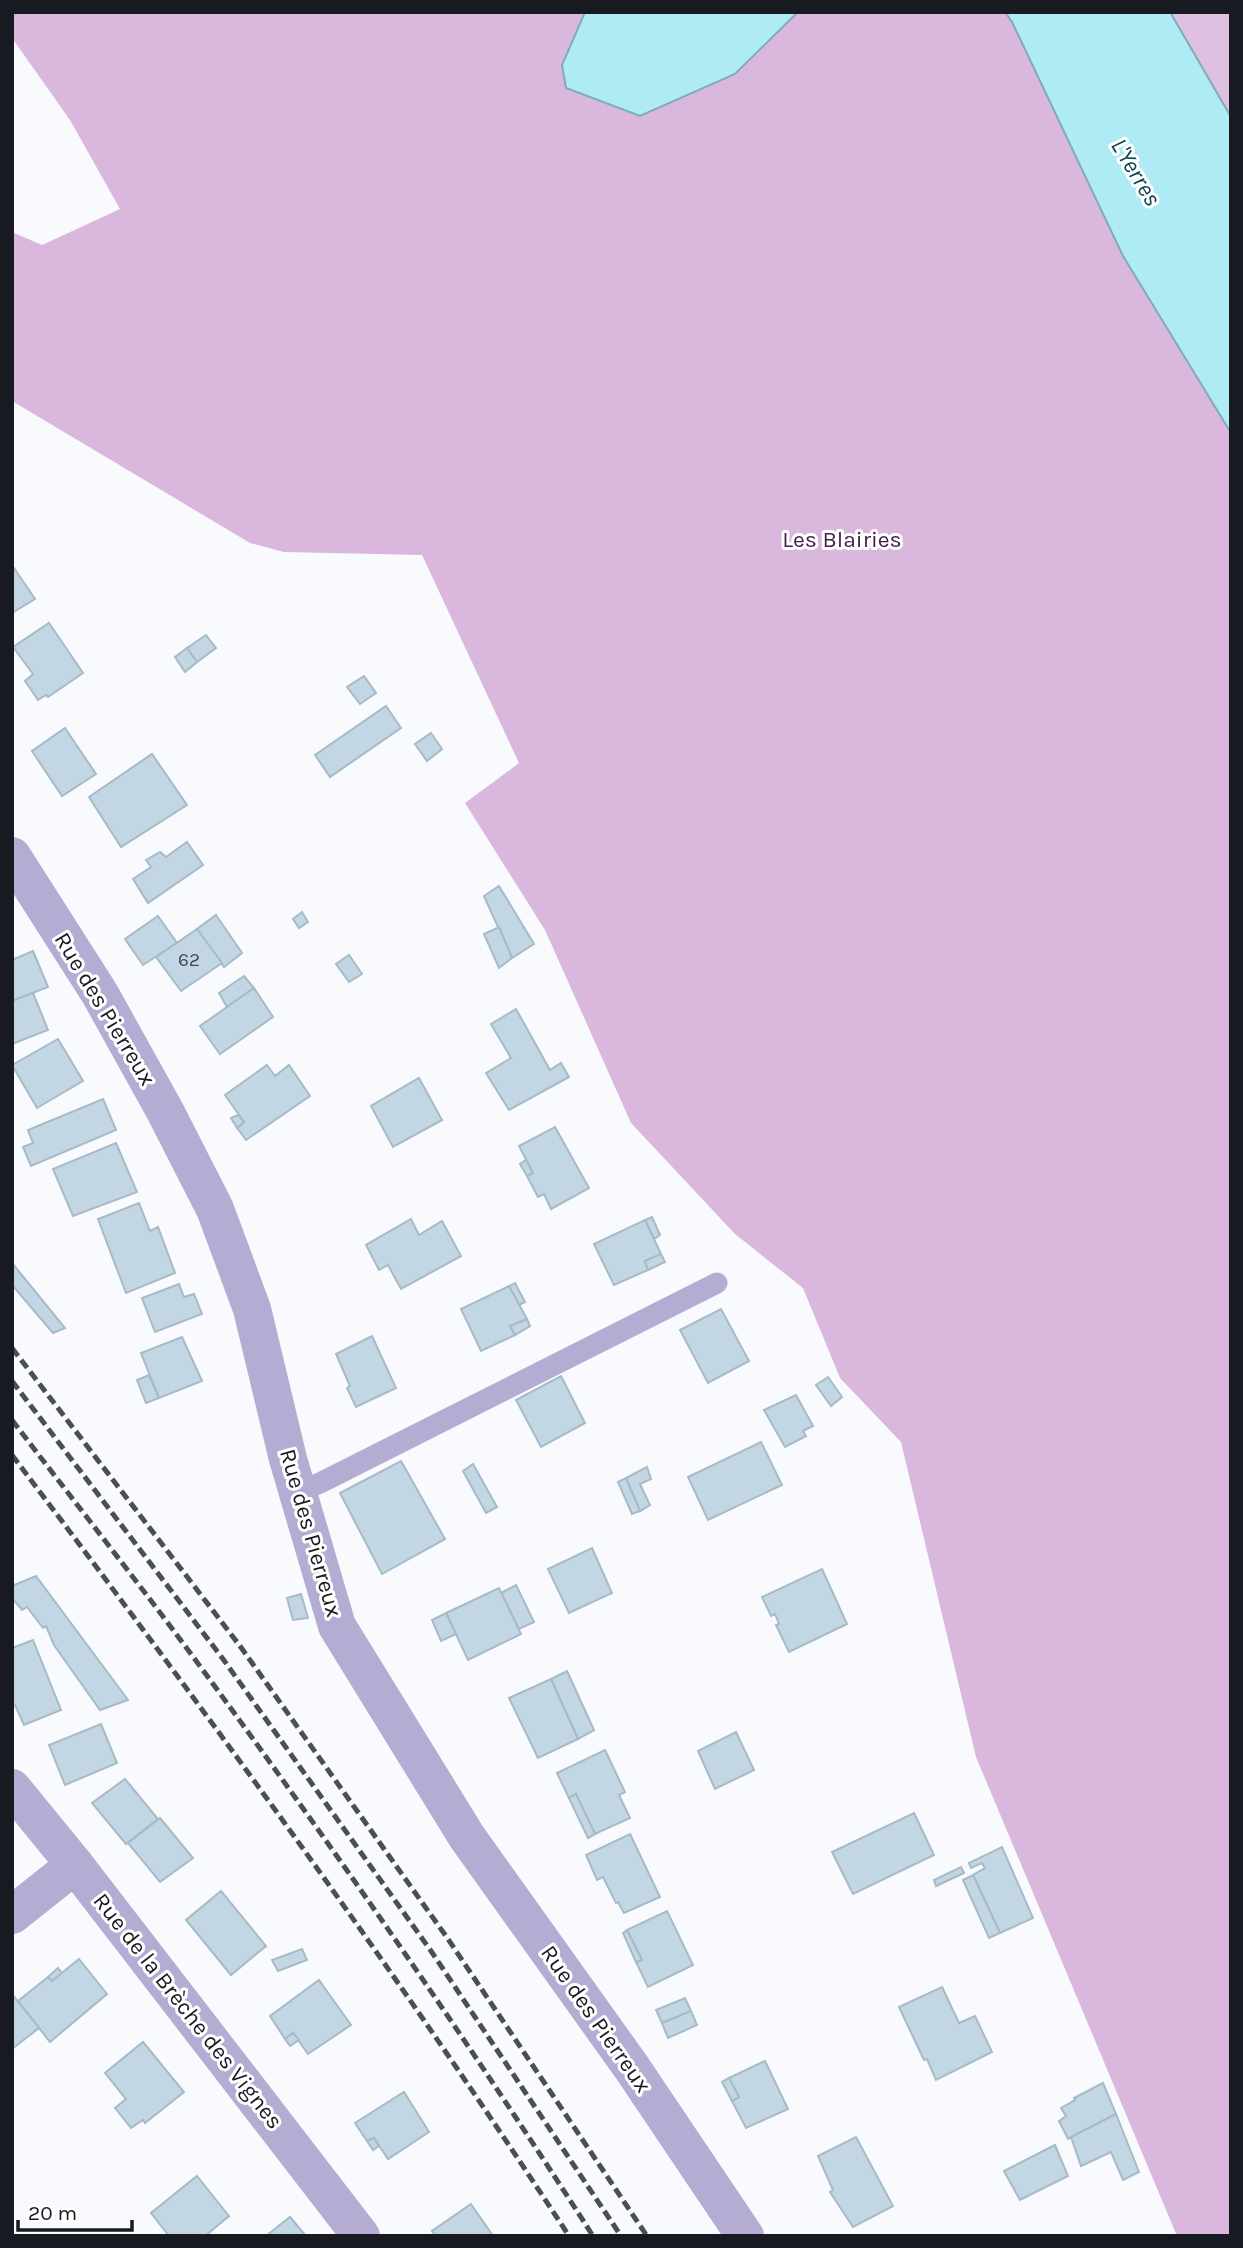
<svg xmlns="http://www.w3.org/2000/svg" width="1243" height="2248" font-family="Karla,sans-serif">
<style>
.green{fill:#dec0e1}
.forest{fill:#dab8dd}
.water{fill:#aeebf5;stroke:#81acb5;stroke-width:2}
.building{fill:#c2d6e4;stroke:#a6bac7;stroke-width:2}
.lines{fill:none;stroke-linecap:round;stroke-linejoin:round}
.service{stroke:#b4acd2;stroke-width:21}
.minor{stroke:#b4acd2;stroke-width:38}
.rail{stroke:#4b4e54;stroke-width:5;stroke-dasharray:10 5;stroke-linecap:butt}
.labels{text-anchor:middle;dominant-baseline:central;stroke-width:6;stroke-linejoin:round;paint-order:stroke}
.number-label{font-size:19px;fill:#424952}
.park-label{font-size:23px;fill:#451d4b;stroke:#fff}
.street-label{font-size:23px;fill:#171a21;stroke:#fff}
.water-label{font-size:24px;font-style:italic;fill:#0c434b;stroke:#fff}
</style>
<rect width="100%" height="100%" fill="#f8fafe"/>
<path class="green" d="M1170 12H1231V117Z"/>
<path class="forest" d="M12 12H1005L1012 22 1123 256 1231 433V2236H1177L976 1757 901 1442 840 1378 803 1288 735 1234 631 1123 545 930 465 803 519 763 422 555 284 552 250 543 12 401V232L42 245 120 209 70 120 12 38Z"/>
<g class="water">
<path d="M585 12H798L735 74 640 116 566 88 562 65Z"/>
<path d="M1005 12H1170L1231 117V433L1123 256 1012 22Z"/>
</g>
<g class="building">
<path d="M12 565 35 599 12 613Z"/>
<path d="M49 623 83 673 48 697 46 695 38 700 25 681 33 674 13 647Z"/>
<path d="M206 635 216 648 197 662 187 648Z"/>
<path d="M187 648 197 662 185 672 175 657Z"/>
<path d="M364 676 376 693 360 704 347 687Z"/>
<path d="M386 706 401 728 330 777 315 755Z"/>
<path d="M65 728 96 774 62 796 32 751Z"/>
<path d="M431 733 442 749 427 761 415 744Z"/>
<path d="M152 754 187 805 121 847 89 797Z"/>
<path d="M187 842 203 865 148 903 133 879 151 867 146 860 160 852 166 857Z"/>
<path d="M499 886 534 944 512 958 484 896Z"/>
<path d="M302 912 308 922 299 928 293 919Z"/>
<path d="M216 915 242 953 224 967 197 929Z"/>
<path d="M158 916 177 943 143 965 125 939Z"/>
<path d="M499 927 512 958 499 968 484 934Z"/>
<path d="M197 929 222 963 181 991 156 957Z"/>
<path d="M33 951 48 987 12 1001V960Z"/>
<path d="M349 955 362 974 349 982 336 964Z"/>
<path d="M244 976 254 988 227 1007 219 993Z"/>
<path d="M254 988 273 1017 220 1054 200 1026Z"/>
<path d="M33 993 48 1030 12 1044V1001Z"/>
<path d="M516 1009 550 1070 561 1063 569 1077 509 1110 486 1073 511 1058 491 1024Z"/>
<path d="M58 1039 83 1081 37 1108 12 1065Z"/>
<path d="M267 1065 275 1076 289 1065 310 1096 246 1140 237 1128 244 1122 225 1095Z"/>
<path d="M419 1078 442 1120 393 1147 371 1106Z"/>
<path d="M103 1099 116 1130 31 1166 23 1147 33 1143 28 1130Z"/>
<path d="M238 1115 244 1122 237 1128 231 1118Z"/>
<path d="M555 1127 589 1188 551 1209 544 1194 538 1197 527 1176 533 1173 519 1146Z"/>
<path d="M116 1143 137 1192 73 1216 53 1169Z"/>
<path d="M526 1160 533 1173 527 1176 520 1164Z"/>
<path d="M139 1203 150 1231 158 1227 175 1273 126 1293 98 1219Z"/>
<path d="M652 1217 660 1235 654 1239 645 1220Z"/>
<path d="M411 1219 419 1235 442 1221 461 1256 401 1289 388 1265 379 1270 366 1245Z"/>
<path d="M645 1220 661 1254 645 1261 648 1270 614 1285 594 1244Z"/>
<path d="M661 1254 665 1262 648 1270 645 1261Z"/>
<path d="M12 1263 65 1328 53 1333 12 1285Z"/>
<path d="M515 1283 525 1302 519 1305 509 1286Z"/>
<path d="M179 1284 184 1297 194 1294 202 1314 155 1332 142 1298Z"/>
<path d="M509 1286 527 1319 510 1326 515 1335 481 1351 461 1309Z"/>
<path d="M721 1309 749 1361 708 1383 680 1330Z"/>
<path d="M527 1319 530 1326 515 1335 510 1326Z"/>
<path d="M372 1336 396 1388 356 1407 347 1388 350 1386 336 1354Z"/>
<path d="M182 1337 202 1381 159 1398 141 1353Z"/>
<path d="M149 1375 159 1398 146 1403 137 1380Z"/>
<path d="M561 1376 585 1423 541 1447 516 1400Z"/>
<path d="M828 1377 842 1397 831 1406 816 1385Z"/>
<path d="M796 1395 813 1426 803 1431 806 1436 785 1447 764 1410Z"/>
<path d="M761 1442 782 1485 708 1520 688 1477Z"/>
<path d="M401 1461 445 1539 382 1574 340 1493Z"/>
<path d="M473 1464 497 1507 486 1513 463 1471Z"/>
<path d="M647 1467 651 1479 640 1484 650 1505 640 1511 626 1478Z"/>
<path d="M626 1478 640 1511 632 1514 618 1482Z"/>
<path d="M592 1548 612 1593 569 1613 548 1569Z"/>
<path d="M822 1569 847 1624 789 1652 776 1625 779 1624 775 1614 771 1616 762 1597Z"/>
<path d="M36 1576 128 1700 100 1710 54 1645 46 1626 43 1628 27 1607 22 1610 12 1598V1586Z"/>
<path d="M516 1585 534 1622 519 1629 501 1593Z"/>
<path d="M499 1588 521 1634 468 1660 446 1613Z"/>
<path d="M301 1594 308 1618 293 1620 287 1598Z"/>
<path d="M446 1613 456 1634 441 1641 432 1620Z"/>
<path d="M33 1640 61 1710 24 1725 15 1705 12 1706V1648Z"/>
<path d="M567 1671 594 1730 578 1739 551 1679Z"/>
<path d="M551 1679 578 1739 538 1758 509 1698Z"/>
<path d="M101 1724 117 1763 65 1785 49 1745Z"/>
<path d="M736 1732 754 1770 715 1789 698 1751Z"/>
<path d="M605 1750 625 1792 619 1795 630 1818 595 1834 576 1794 569 1798 557 1773Z"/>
<path d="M125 1779 158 1819 126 1844 92 1803Z"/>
<path d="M576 1794 595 1834 588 1838 569 1798Z"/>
<path d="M914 1813 934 1855 853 1894 832 1852Z"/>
<path d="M160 1818 193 1858 160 1882 128 1843Z"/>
<path d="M630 1834 660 1897 624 1913 618 1902 616 1903 603 1877 597 1880 586 1855Z"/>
<path d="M1002 1847 1033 1918 1000 1933 973 1875 985 1868 982 1863 971 1868 969 1863Z"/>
<path d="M961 1867 964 1873 936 1886 934 1880Z"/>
<path d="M973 1875 1000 1933 989 1938 963 1880Z"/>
<path d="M221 1891 266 1946 231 1975 186 1920Z"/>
<path d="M667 1911 693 1965 648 1987 636 1962 642 1960 627 1930Z"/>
<path d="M627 1930 642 1960 636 1962 623 1933Z"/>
<path d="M302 1949 307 1960 278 1971 272 1960Z"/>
<path d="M79 1959 107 1994 50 2042 18 2001 48 1977 52 1981Z"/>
<path d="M58 1968 62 1973 52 1981 48 1977Z"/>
<path d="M319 1980 351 2025 308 2054 293 2033 285 2039 270 2016Z"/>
<path d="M942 1987 959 2023 975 2016 992 2052 936 2080 927 2059 924 2060 899 2007Z"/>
<path d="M12 1994 39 2028 12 2049Z"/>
<path d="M685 1998 691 2011 662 2023 656 2010Z"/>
<path d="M691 2011 697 2025 668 2038 662 2023Z"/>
<path d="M293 2033 299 2040 290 2046 285 2039Z"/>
<path d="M143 2042 184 2092 145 2123 143 2120 131 2128 115 2108 126 2099 105 2073Z"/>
<path d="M765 2061 788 2109 746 2128 732 2101 739 2097 729 2078Z"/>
<path d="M729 2078 739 2097 732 2101 722 2082Z"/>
<path d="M1103 2083 1116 2114 1068 2139 1059 2121 1066 2116 1061 2108 1075 2100 1074 2098Z"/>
<path d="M404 2092 429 2132 388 2159 374 2138 367 2141 355 2123Z"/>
<path d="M1116 2114 1139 2172 1123 2180 1111 2152 1081 2166 1071 2137Z"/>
<path d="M856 2137 893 2206 853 2227 830 2192 833 2190 818 2156Z"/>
<path d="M374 2138 379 2146 373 2150 367 2141Z"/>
<path d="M1055 2145 1068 2176 1020 2200 1004 2171Z"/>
<path d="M197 2176 229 2216 205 2236H169L151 2213Z"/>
<path d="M471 2204 493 2236H436L432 2231Z"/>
<path d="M290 2217 306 2236H266Z"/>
</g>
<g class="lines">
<path class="service" d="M298 1492 320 1483 717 1283"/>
<g class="minor">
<path d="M12 856 100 994 165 1111 215 1209 252 1309 288 1459 337 1626 467 1837 632 2068 745 2236"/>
<path d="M12 1788 75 1865 361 2236"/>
<path d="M12 1915 75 1865"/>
</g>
<g class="rail">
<path d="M12 1348 240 1646 448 1939 647 2236"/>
<path d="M12 1381 223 1659 431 1951 621 2236"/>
<path d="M12 1420C76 1504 142 1587 205 1673 340 1857 470 2044 593 2236"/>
<path d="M12 1455C205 1710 394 1968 569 2236"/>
</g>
</g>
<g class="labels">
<g class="number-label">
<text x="189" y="960">62</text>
</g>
<g class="park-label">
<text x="842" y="539">Les Blairies</text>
</g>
<g class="street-label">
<text transform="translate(105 1009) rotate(59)">Rue des Pierreux</text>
<text transform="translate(311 1533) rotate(74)">Rue des Pierreux</text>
<text transform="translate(188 2011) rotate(52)">Rue de la Brèche des Vignes</text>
<text transform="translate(596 2019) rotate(55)">Rue des Pierreux</text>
</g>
<g class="water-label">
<text transform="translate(1136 172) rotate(59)">L'Yerres</text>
</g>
</g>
<rect width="1243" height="2248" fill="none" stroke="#171a21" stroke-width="28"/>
<path d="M18 2220v10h114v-10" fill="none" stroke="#171a21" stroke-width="3.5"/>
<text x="28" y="2220" font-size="21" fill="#171a21" stroke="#ffffff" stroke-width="5" paint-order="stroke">20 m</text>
</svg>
